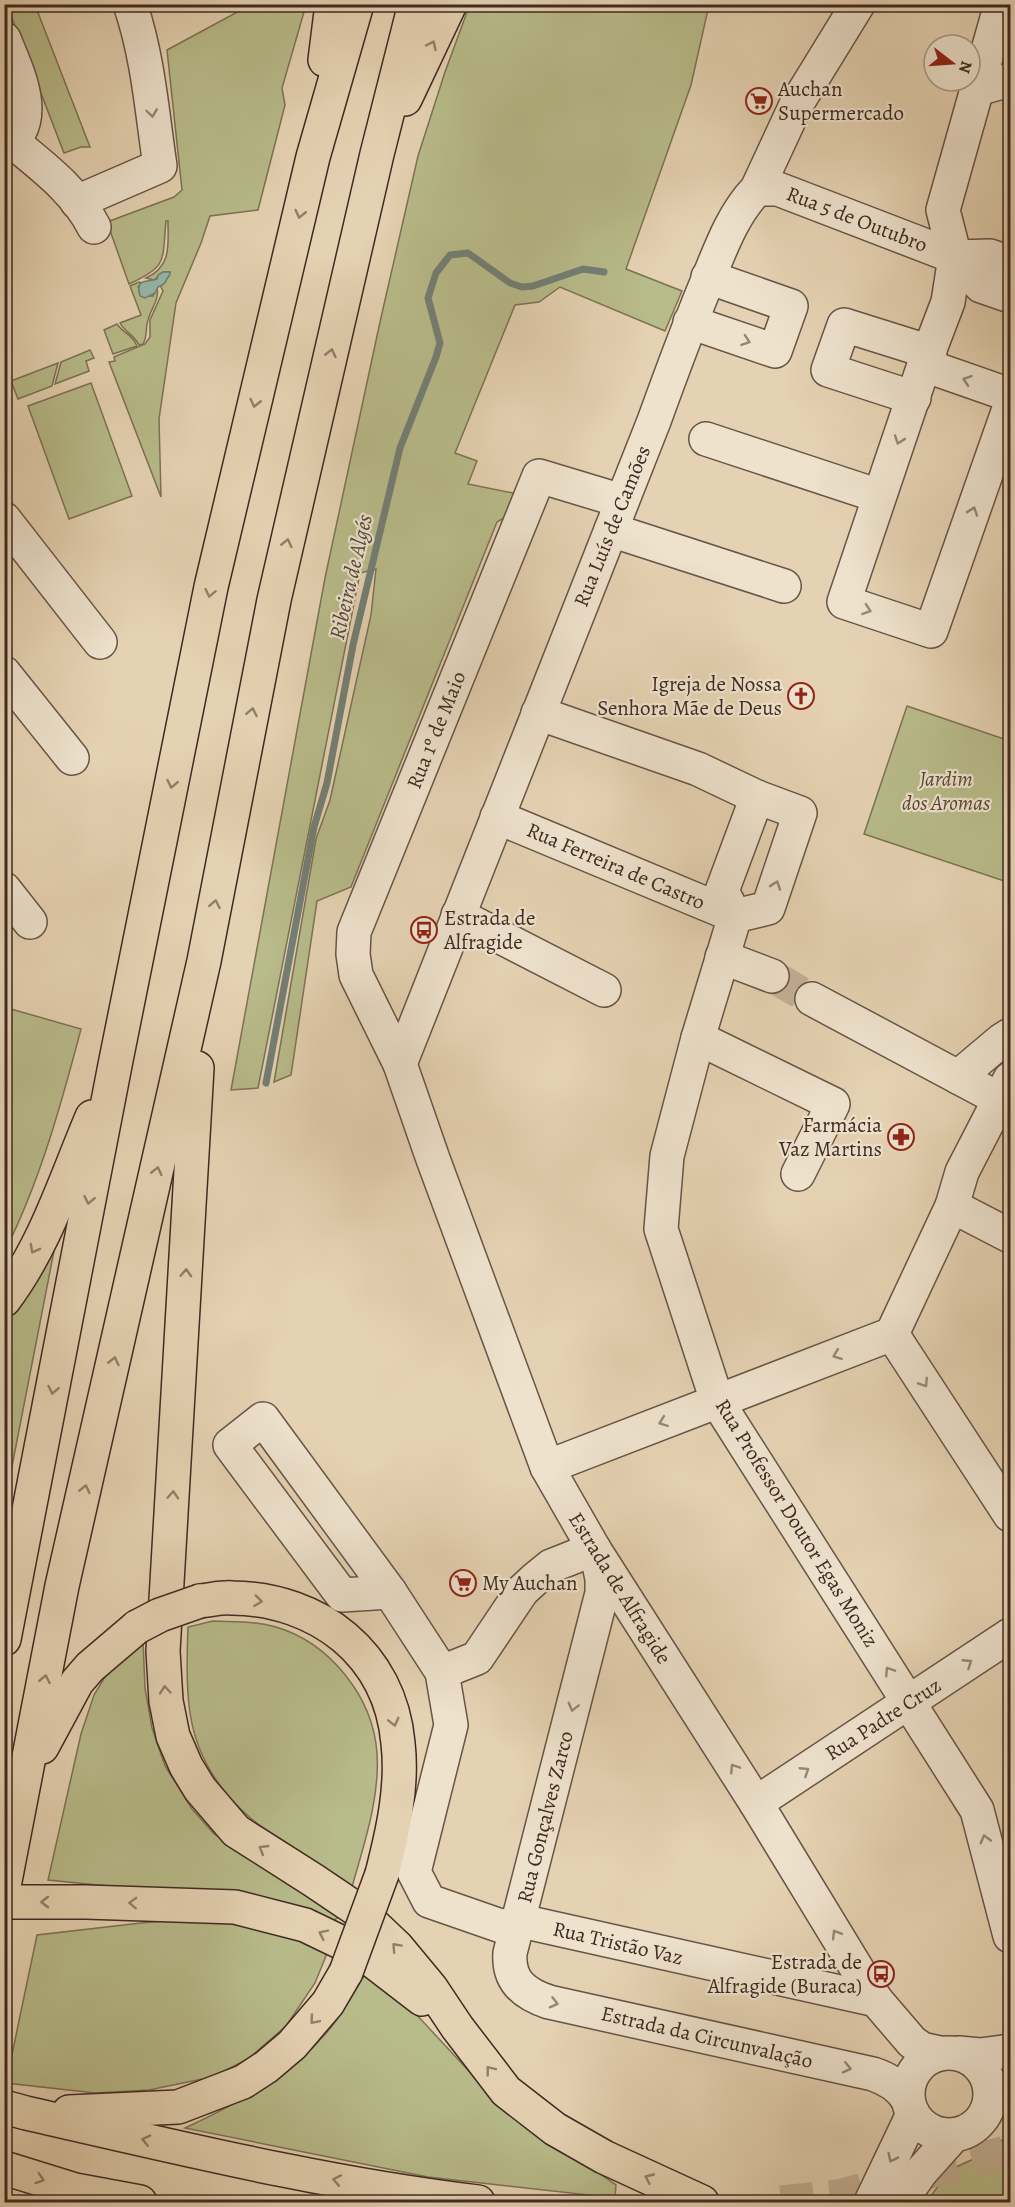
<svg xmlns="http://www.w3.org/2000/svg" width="1015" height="2207" font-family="Alegreya,serif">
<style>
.green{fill:#b8bb8a;stroke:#7c7256;stroke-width:1.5}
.water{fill:#96b8ab;stroke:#737f75;stroke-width:1.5}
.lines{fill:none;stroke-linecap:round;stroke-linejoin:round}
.stream{stroke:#737f75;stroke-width:7}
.minor-tunnel{stroke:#c4b095;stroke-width:33;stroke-dasharray:33 16;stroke-linecap:butt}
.highway-tunnel{stroke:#c4b095;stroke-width:33;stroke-dasharray:33 16;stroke-linecap:butt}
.minor-casing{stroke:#685447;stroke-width:36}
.highway-casing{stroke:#3f2a23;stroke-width:36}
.minor{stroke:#eee2cd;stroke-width:33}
.highway{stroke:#e5d2b2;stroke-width:33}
.highway-bridge-casing{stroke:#3f2a23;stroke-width:36;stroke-linecap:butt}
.highway-bridge{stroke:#e5d2b2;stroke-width:33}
.oneway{stroke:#927e6a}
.oneway2{stroke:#968678}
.labels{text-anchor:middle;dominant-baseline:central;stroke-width:4.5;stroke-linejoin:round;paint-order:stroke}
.poi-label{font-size:21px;fill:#3f2a23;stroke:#eee2cd;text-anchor:start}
.street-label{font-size:21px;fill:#3f2a23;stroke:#eee2cd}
.park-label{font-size:21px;font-style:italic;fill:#574738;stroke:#eee2cd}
.water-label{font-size:22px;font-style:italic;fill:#50463e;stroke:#eee2cd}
</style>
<rect width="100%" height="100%" fill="#e5d2b2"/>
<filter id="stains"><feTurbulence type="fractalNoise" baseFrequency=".00333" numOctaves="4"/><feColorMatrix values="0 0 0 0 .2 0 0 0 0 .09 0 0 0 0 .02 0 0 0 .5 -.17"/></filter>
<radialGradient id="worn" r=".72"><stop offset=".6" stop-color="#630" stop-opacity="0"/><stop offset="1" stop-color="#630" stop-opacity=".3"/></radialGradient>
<g class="green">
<path d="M470 4 709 5 691 85 626 269 682 291 665 331 560 287 539 302 515 305 455 453 477 461 468 484 518 494 516 511 497 522 351 887 317 901 291 1075 274 1082 316 839 330 800 371 615 376 569 360 573 258 1088 231 1090 325 578 380 322 418 156 445 72Z"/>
<path d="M7 5H35L90 147H81L64 153Z"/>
<path d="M244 5H306L282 88 285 105 258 210 210 216 201 243 176 303 159 419 161 497 109 362 115 361 114 357 145 344 150 337V320L163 291 160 285 170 272H163L154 280 146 278C172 266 168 245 168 221H166C162 262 168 266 129 284L107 222 174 197 182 190 167 50 243 9Z"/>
<path d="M139 282 141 283 138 287 147 296H153L157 287C160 299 151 308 148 320 145 328 148 335 143 344L139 345C134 335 125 332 120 323L141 315 130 286Z"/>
<path d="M117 324C123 333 133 335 137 346L113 354 104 330Z"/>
<path d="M90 350 94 358 86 361 89 371 55 384 61 362Z"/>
<path d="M58 363 52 386 18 399 11 381Z"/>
<path d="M91 383 132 496 69 519 28 406Z"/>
<path d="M907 706 1010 741V883L864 834Z"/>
<path d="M4 1007 81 1029C61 1105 40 1181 5 1251Z"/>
<path d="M49 1249 54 1251 5 1502V1322L19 1301Z"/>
<path d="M213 1621C234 1622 256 1621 276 1627 330 1643 373 1697 377 1753 380 1798 364 1844 352 1887 282 1842 204 1805 190 1713 186 1685 187 1655 188 1627Z"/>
<path d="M143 1641 145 1688 152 1728 165 1766 192 1809 214 1834 344 1913 329 1924 247 1900 48 1880 81 1734 94 1695 109 1670Z"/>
<path d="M232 1915 330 1946 315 1983 286 2026 248 2059 212 2077 149 2090 95 2093 6 2083 37 1935 141 1923Z"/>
<path d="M367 1971 415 2013 504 2109 616 2185 615 2198 428 2177 185 2128C240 2102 298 2072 335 2022 347 2006 357 1988 367 1971Z"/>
<path d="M1010 2133V2202H927L945 2176 956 2167 989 2152Z"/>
</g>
<path class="water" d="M163 272H170V274L164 284 158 287 155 293 145 298 140 296C135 277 147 283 157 279L158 275Z"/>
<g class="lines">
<path class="stream" d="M266 1083 314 827 327 783 353 645 400 448 436 357 440 343 428 298 436 273 450 255 468 253 510 283 522 287 533 286 583 269 604 272"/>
<path class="minor-tunnel" d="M772 976 812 999"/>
<path class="highway-tunnel" d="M781 2202 838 2196 1010 2151"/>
<defs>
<g id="minor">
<path d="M1001 4 943 210 955 257 948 302 924 365 844 602 931 631 1010 406"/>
<path d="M4 39C18 74 43 121 4 149"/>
<path d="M977 89 1010 80"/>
<path d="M13 142C43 167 76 191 94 227"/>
<path d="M757 189H778L955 257 990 256 1010 263"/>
<path d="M77 202 160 166C152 112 148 56 130 4"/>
<path d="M955 257 981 286 1010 296"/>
<path d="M690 322 775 351 791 306 708 277"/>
<path d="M924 365 1010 395"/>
<path d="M914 398 828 370 844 325 930 352"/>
<path d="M706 439 879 496"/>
<path d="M622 501 539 476 354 932 353 954 356 975 400 1064 433 1159 547 1467 594 1549 756 1803 876 2000 912 2042 922 2049 940 2053"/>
<path d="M4 519 100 642"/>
<path d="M611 530 784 586"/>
<path d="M4 673 72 758"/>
<path d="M538 713 698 769 757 797"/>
<path d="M497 817 735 916"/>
<path d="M4 889 30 922"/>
<path d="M458 915 604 990"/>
<path d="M735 916 768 908 800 813 757 797 722 891 735 916 698 1038 667 1156 661 1229 717 1401 977 1810 1010 1936"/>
<path d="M722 957 772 976"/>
<path d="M812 999 999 1099"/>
<path d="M698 1038 833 1104 798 1174"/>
<path d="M400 1064 654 421C671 374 688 328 707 282 720 250 732 215 757 189L796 105 858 4"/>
<path d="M958 1077 1002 1040 1010 1035"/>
<path d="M952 1206 1010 1236"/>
<path d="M892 1334 952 1206 962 1172 1010 1079"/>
<path d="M892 1334 1010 1515"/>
<path d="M263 1419 390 1592 342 1595 230 1445Z"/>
<path d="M547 1467 892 1334"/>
<path d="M598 1559 602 1579V1593L510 1953C508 1981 524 1994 549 2002L873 2074C888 2079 900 2086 908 2100"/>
<path d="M390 1592 442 1672 451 1725 414 1872 429 1901 501 1926 530 1923 876 2000"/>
<path d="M442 1672 477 1658 522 1591 535 1579 551 1566 594 1549"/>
<path d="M756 1803 1010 1635"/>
<path d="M959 2053 980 2055 1010 2051"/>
<circle cx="949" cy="2094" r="41"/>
<path d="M871 2202 913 2114"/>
<path d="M900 2202 921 2172 954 2135"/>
</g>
<g id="highway">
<path d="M325 60 332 4"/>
<path d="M405 99 450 4"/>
<path d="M197 1068 163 1651 166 1701 173 1736 186 1766 200 1789 236 1831 313 1880 359 1911 397 1947 431 1988 457 2027 506 2091 555 2129 604 2157 702 2202"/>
<path d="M4 1300C45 1246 66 1178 92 1117"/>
<path d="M200 1601C211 1600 222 1597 232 1598 319 1599 390 1654 398 1743 403 1787 393 1831 382 1874"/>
<path d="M4 1639 116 1060 211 587 313 157 357 4"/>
<path d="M42 1747 77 1682 90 1667 137 1627"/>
<path d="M4 1886 62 1586 204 961 274 600 377 154 415 4"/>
<path d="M4 1902H86L235 1907 305 1925 361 1952 422 1999"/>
<path d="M4 2107 26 2113C176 2147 326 2184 478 2202"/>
<path d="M69 2112 178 2107 243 2082 266 2067 292 2045 328 2003 346 1972"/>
<path d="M4 2168 75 2190 140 2202"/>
</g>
</defs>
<use href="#minor" class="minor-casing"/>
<use href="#highway" class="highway-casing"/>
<use href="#minor" class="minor"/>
<use href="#highway" class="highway"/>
<defs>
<g id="highway-bridge">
<path d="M137 1627 160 1615 200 1601"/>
<path d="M346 1972 382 1874"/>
</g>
</defs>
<use href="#highway-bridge" class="highway-bridge-casing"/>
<use href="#highway-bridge" class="highway-bridge"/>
</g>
<defs><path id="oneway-chevron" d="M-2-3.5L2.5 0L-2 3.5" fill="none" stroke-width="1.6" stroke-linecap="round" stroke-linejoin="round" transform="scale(1.5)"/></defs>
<g class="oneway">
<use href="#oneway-chevron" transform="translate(432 45) rotate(-65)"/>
<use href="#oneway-chevron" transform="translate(300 214) rotate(103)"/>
<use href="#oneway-chevron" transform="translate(331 353) rotate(-77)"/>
<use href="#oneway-chevron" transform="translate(255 403) rotate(103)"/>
<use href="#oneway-chevron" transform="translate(287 543) rotate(-77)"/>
<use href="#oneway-chevron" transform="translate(210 593) rotate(102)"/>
<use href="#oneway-chevron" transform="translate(252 712) rotate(-79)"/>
<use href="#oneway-chevron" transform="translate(172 784) rotate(101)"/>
<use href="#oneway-chevron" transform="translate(215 904) rotate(-79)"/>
<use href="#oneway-chevron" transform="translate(157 1171) rotate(-77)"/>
<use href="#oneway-chevron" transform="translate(89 1200) rotate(101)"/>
<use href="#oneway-chevron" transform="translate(34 1249) rotate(118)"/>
<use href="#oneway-chevron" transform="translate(186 1273) rotate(-87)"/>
<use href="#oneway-chevron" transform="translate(114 1361) rotate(-77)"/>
<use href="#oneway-chevron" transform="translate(53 1390) rotate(101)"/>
<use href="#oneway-chevron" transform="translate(85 1489) rotate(-77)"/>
<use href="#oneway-chevron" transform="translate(173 1495) rotate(-87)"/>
<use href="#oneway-chevron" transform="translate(258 1601) rotate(7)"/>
<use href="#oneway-chevron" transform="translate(45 1679) rotate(-79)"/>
<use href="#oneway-chevron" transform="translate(165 1690) rotate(-95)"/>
<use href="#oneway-chevron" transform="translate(394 1722) rotate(76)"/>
<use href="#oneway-chevron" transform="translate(263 1849) rotate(-149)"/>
<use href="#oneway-chevron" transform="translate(45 1902) rotate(180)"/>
<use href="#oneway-chevron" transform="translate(133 1903) rotate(-178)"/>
<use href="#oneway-chevron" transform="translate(323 1934) rotate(-154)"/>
<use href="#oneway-chevron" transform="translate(396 1947) rotate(-133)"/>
<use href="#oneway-chevron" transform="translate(314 2020) rotate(130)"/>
<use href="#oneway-chevron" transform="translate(490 2070) rotate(-128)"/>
<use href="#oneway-chevron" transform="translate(146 2140) rotate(-167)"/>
<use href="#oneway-chevron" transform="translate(649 2178) rotate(-155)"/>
<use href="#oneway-chevron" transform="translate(40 2179) rotate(18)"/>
<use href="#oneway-chevron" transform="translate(337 2180) rotate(-169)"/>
</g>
<g class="oneway2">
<use href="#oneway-chevron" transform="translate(152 113) rotate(82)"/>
<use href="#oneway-chevron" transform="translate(746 341) rotate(19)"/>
<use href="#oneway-chevron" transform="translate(967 380) rotate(-161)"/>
<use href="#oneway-chevron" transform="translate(899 440) rotate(109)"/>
<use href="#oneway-chevron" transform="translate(973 511) rotate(-71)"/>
<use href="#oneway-chevron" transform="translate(867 610) rotate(19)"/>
<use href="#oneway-chevron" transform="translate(776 885) rotate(-71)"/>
<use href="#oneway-chevron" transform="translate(837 1355) rotate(159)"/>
<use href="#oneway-chevron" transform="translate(924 1383) rotate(57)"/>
<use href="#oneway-chevron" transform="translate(663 1422) rotate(159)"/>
<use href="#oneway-chevron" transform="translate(968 1663) rotate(-33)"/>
<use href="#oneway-chevron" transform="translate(889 1671) rotate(-123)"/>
<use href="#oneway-chevron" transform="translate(573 1707) rotate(104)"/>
<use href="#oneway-chevron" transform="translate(734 1768) rotate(-123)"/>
<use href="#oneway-chevron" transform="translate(805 1771) rotate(-33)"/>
<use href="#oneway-chevron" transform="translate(985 1839) rotate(-105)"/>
<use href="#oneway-chevron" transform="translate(836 1934) rotate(-121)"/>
<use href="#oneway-chevron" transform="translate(554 2003) rotate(14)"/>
<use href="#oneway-chevron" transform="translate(847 2068) rotate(13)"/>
<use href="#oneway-chevron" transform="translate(892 2158) rotate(116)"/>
</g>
<defs>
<symbol id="supermarket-ring" viewBox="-11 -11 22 22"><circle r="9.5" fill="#eee2cd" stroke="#8f2418" stroke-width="1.5"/><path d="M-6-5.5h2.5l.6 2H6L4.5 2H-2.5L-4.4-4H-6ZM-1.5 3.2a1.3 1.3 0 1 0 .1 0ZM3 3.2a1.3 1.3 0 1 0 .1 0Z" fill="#8f2418"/></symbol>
<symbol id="church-ring" viewBox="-11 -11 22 22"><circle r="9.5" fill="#eee2cd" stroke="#8f2418" stroke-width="1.5"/><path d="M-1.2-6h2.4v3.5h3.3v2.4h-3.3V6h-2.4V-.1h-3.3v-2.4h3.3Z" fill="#8f2418"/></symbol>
<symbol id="bus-ring" viewBox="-11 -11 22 22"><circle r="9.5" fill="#eee2cd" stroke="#8f2418" stroke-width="1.5"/><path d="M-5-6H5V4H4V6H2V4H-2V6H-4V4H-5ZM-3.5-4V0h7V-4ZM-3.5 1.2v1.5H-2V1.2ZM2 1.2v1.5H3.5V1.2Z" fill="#8f2418"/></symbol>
<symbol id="pharmacy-ring" viewBox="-11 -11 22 22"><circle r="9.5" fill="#eee2cd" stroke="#8f2418" stroke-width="1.5"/><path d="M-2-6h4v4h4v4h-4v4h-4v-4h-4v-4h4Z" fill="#8f2418"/></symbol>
</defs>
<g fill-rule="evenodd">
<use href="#supermarket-ring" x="744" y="86" width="30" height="30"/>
<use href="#church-ring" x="786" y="681" width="30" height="30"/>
<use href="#bus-ring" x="409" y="915" width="30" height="30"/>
<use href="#pharmacy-ring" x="886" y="1122" width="30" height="30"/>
<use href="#supermarket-ring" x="448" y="1568" width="30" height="30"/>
<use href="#bus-ring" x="866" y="1959" width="30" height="30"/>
</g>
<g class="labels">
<g class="poi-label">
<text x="778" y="89">Auchan<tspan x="778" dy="24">Supermercado</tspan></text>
<text x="782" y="684" text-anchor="end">Igreja de Nossa<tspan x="782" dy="24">Senhora Mãe de Deus</tspan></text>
<text x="444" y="918">Estrada de<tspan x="444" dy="24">Alfragide</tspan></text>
<text x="882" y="1125" text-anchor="end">Farmácia<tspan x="882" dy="24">Vaz Martins</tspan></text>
<text x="482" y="1583">My Auchan</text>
<text x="862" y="1962" text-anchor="end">Estrada de<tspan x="862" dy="24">Alfragide (Buraca)</tspan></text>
</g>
<g class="street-label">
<text transform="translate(857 219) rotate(21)">Rua 5 de Outubro</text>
<text transform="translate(612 526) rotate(-68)">Rua Luís de Camões</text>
<text transform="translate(436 730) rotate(-68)">Rua 1º de Maio</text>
<text transform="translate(616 866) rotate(23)">Rua Ferreira de Castro</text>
<text transform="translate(797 1523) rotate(58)">Rua Professor Doutor Egas Moniz</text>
<text transform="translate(620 1588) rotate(58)">Estrada de Alfragide</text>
<text transform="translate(883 1719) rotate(-33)">Rua Padre Cruz</text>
<text transform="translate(545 1817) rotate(-76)">Rua Gonçalves Zarco</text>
<text transform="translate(618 1943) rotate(13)">Rua Tristão Vaz</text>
<text transform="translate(707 2037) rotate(13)">Estrada da Circunvalação</text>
</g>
<g class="park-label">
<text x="946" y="779">Jardim<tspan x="946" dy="24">dos Aromas</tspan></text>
</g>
<g class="water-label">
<text transform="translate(351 577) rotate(-77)">Ribeira de Algés</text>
</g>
</g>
<rect width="1015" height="2207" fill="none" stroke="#e5d2b2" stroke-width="24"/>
<rect x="6" y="6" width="1003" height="2195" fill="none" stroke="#3f2a23" stroke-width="3"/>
<rect x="12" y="12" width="991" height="2183" fill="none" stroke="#3f2a23" stroke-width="1.5"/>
<g transform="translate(952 63) rotate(107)"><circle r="28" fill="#eee2cd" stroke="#a89889" stroke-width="1.5"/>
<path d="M0-4.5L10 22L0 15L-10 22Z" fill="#8f2418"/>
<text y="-9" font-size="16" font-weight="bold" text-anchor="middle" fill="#3f2a23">N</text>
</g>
<rect width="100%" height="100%" filter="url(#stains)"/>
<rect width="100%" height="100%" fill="url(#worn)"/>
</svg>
